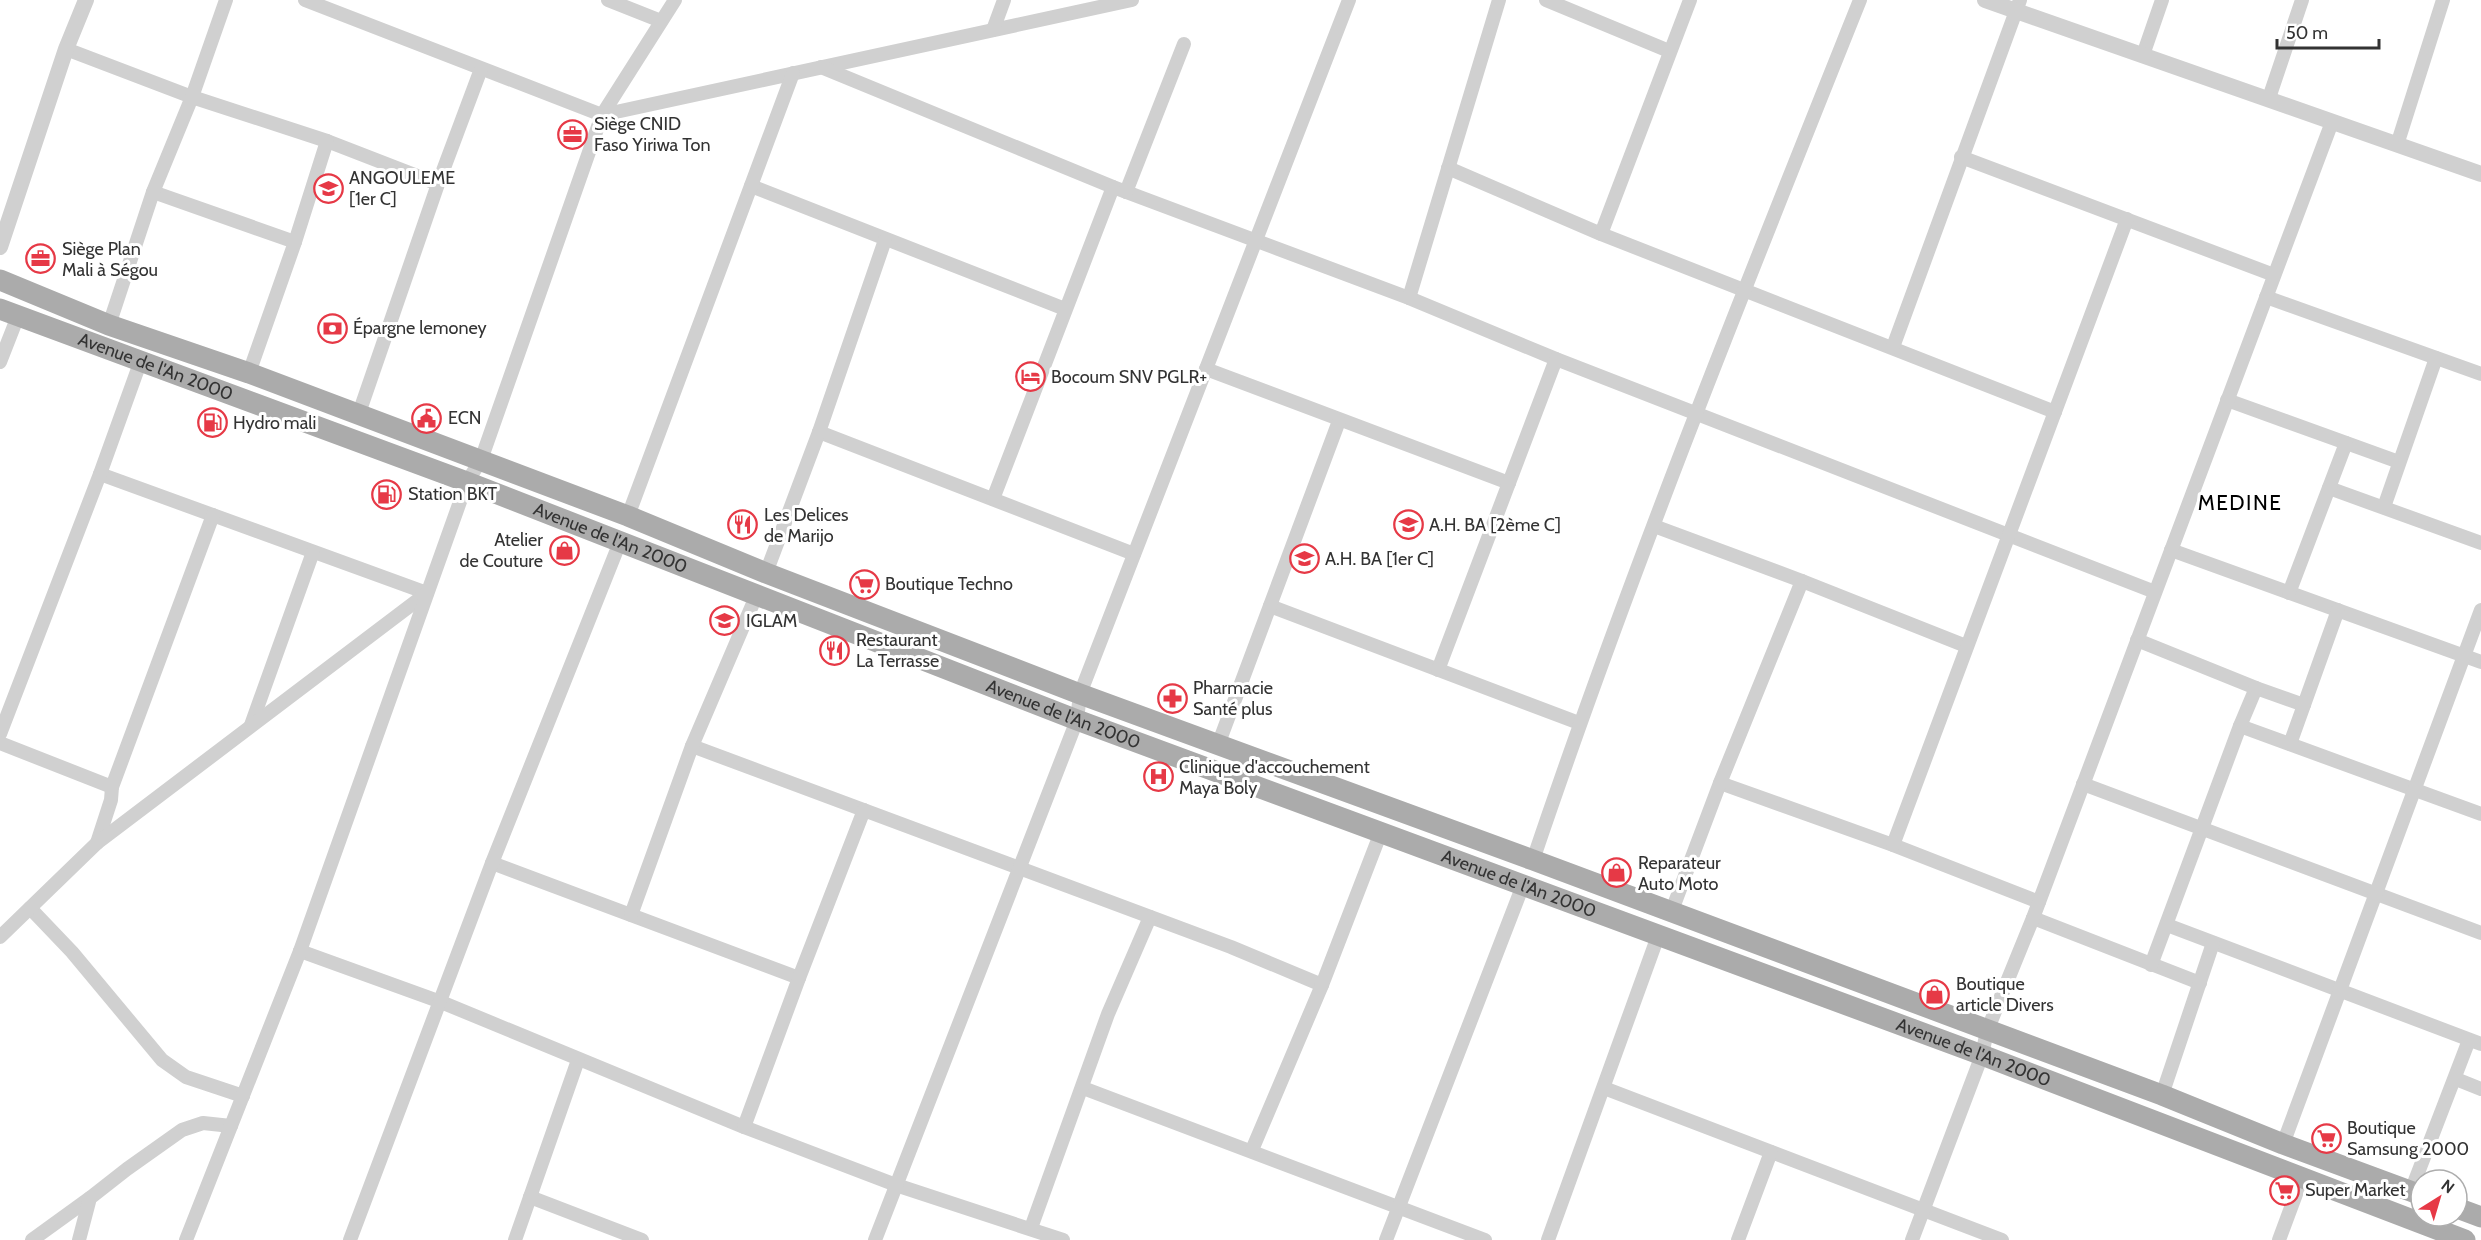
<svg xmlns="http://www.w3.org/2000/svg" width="2481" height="1240" font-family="Cabin,sans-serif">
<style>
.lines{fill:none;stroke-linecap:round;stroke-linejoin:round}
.minor{stroke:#d0d0d0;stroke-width:14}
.tertiary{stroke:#d0d0d0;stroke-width:16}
.primary{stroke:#ababab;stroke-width:21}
.labels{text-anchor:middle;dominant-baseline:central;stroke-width:6;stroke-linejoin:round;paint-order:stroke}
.poi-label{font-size:18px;fill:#333;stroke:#fff;text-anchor:start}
.street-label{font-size:18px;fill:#333;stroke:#fff}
.quarter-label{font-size:21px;letter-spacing:1.5px;fill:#000;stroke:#fff}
</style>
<rect width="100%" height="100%" fill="#fff"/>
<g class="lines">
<g class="minor">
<path d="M305 0 602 115 1132 0"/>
<path d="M608 0 661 21"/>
<path d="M1546 0 1669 51"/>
<path d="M993 30 1004 0"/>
<path d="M66 49 192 97 327 141 438 184"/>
<path d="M2143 55 2162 0"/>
<path d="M821 67 1113 187 1409 298 1556 359 2155 592"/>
<path d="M2269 98 2302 0"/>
<path d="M2397 145 2443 0"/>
<path d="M1961 157 2274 275"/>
<path d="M1448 168 1601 234 2055 412"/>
<path d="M751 186 1065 309"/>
<path d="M153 192 295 242"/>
<path d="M1126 192 1184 44"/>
<path d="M1601 234 1690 0"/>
<path d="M2266 297 2481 374"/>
<path d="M1409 298 1499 0"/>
<path d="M109 325 153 192 192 97 226 0"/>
<path d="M1893 347 2020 0"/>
<path d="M0 362 18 316"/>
<path d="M1206 369 1509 483"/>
<path d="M249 373 295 242 327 141"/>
<path d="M2227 400 2399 462"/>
<path d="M358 416 438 184 481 69"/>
<path d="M819 432 1134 554"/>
<path d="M100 474 427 593"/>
<path d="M2329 488 2481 543"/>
<path d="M993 499 1113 187"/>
<path d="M2384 507 2436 358"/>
<path d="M628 516 793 73"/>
<path d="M1654 526 1802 581 1966 646"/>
<path d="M2171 550 2481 662"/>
<path d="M766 573 819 432 885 240"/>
<path d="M2289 593 2346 443"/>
<path d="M1270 606 1579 723"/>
<path d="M2137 640 2256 688 2304 705"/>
<path d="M1438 670 1556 359"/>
<path d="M251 725 313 552"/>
<path d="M2240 726 2481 814"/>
<path d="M0 734 100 474 140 363"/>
<path d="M0 743 112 787"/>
<path d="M2290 744 2338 610"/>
<path d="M1218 745 1339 421"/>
<path d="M692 746 1231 947 1322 985"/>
<path d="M1720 783 1893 845 2039 902"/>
<path d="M2083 784 2481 933"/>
<path d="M97 843 111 800 112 787 213 515"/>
<path d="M1893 845 2127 219"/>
<path d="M1533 860C1631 570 1746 285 1860 0"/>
<path d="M492 863 799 978"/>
<path d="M30 908 72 952 162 1060 186 1077 243 1096"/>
<path d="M1671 913 1720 783 1802 581"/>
<path d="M631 915 692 746 757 594"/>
<path d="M2033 918 2200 983"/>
<path d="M2167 925 2481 1044"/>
<path d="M0 937 97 843 427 593"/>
<path d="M300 951 441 1002 744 1127 896 1185 1063 1240"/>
<path d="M2151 965 2240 726 2256 688"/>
<path d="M2456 1079 2481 1089"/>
<path d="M1083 1088 1485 1240"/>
<path d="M1604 1088 2002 1240"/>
<path d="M2162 1095 2213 943"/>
<path d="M744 1127 799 978 864 810"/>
<path d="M2283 1144 2481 610"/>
<path d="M1252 1150 1322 985 1381 832"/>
<path d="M2411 1191 2469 1040"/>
<path d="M530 1197 642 1240"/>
<path d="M1031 1228 1108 1014 1150 917"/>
<path d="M32 1240 90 1198"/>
<path d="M79 1240 90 1198 127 1169 182 1130 203 1123 231 1126"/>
<path d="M186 1240 300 951 467 482 481 460 602 115 675 0"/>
<path d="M350 1240 492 863 620 542"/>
<path d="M515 1240 578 1060"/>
<path d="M875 1240 1077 720 1080 694 1349 0"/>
<path d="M1386 1240 1523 885"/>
<path d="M1548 1240 1658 936"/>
<path d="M1738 1240 1771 1152"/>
<path d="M1912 1240 1982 1055 1987 1031 2033 918 2332 122"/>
<path d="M2279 1240 2302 1178"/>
</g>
<g class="tertiary">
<path d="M1985 0 2481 174"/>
<path d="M0 247 66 49 86 0"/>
</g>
<g class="primary">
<path d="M0 280 109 325 249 373 628 516 766 573 1080 694 1533 860 2162 1095 2283 1144 2421 1195"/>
<path id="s1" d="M0 309 467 482 1077 720 1982 1055 2465 1240"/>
<path d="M2457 1208 2481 1217"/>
</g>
</g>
<defs>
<symbol id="office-ring" viewBox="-11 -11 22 22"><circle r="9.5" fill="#fff" stroke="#e63946" stroke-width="1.5"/><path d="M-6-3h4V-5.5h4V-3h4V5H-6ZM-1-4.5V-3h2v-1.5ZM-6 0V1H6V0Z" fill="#e63946"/></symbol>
<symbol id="school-ring" viewBox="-11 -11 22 22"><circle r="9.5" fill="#fff" stroke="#e63946" stroke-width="1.5"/><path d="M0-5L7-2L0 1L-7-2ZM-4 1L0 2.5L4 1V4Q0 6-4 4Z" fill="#e63946"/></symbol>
<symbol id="bank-ring" viewBox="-11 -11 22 22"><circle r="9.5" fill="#fff" stroke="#e63946" stroke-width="1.5"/><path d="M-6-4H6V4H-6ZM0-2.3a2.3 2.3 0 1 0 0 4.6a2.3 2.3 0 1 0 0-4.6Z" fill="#e63946"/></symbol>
<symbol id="hotel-ring" viewBox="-11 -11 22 22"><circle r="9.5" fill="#fff" stroke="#e63946" stroke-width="1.5"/><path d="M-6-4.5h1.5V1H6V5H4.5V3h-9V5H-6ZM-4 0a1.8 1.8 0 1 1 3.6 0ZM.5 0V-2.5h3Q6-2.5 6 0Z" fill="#e63946"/></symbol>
<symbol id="civic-ring" viewBox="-11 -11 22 22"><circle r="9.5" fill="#fff" stroke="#e63946" stroke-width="1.5"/><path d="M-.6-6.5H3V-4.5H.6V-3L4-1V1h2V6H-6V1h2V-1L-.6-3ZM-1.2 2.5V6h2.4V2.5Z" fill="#e63946"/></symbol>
<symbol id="fuel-ring" viewBox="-11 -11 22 22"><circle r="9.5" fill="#fff" stroke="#e63946" stroke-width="1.5"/><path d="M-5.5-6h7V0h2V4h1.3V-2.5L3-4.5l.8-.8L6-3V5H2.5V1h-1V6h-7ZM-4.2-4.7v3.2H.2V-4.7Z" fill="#e63946"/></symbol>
<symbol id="restaurant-ring" viewBox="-11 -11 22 22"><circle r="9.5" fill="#fff" stroke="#e63946" stroke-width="1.5"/><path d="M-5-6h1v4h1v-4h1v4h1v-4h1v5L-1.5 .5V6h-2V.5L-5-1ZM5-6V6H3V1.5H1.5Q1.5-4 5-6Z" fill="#e63946"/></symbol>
<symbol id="shop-ring" viewBox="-11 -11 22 22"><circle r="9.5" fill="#fff" stroke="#e63946" stroke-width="1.5"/><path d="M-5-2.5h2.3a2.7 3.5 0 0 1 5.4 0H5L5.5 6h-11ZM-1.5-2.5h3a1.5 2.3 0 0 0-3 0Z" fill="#e63946"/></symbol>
<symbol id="supermarket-ring" viewBox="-11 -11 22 22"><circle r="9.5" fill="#fff" stroke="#e63946" stroke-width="1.5"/><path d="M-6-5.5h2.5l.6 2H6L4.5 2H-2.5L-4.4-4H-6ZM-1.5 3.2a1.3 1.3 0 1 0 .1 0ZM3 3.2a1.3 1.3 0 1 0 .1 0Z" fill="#e63946"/></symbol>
<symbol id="university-ring" viewBox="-11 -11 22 22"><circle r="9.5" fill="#fff" stroke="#e63946" stroke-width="1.5"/><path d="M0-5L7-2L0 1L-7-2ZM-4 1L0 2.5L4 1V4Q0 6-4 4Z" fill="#e63946"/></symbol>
<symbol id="pharmacy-ring" viewBox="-11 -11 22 22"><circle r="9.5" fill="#fff" stroke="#e63946" stroke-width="1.5"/><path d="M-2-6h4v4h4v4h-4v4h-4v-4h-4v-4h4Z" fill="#e63946"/></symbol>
<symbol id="hospital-ring" viewBox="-11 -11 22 22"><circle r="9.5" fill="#fff" stroke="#e63946" stroke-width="1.5"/><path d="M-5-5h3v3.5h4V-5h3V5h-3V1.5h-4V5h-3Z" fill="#e63946"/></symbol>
</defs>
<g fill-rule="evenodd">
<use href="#office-ring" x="556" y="118" width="33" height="33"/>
<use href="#school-ring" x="312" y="172" width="33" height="33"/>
<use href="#office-ring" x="24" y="242" width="33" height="33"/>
<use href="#bank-ring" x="316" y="312" width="33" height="33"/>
<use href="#hotel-ring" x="1014" y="360" width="33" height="33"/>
<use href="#civic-ring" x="410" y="402" width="33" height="33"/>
<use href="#fuel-ring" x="196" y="406" width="33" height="33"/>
<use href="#fuel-ring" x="370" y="478" width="33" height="33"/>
<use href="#restaurant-ring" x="726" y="508" width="33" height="33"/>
<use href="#school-ring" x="1392" y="508" width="33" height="33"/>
<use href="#shop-ring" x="548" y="534" width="33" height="33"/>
<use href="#school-ring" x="1288" y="542" width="33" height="33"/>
<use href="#supermarket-ring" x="848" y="568" width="33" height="33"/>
<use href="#university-ring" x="708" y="604" width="33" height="33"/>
<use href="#restaurant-ring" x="818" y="634" width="33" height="33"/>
<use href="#pharmacy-ring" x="1156" y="682" width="33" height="33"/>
<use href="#hospital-ring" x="1142" y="760" width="33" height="33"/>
<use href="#shop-ring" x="1600" y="856" width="33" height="33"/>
<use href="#shop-ring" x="1918" y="978" width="33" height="33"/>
<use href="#supermarket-ring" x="2310" y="1122" width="33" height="33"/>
<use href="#supermarket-ring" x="2268" y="1174" width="33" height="33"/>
</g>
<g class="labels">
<g class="poi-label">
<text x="594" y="124">Siège CNID<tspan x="594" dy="21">Faso Yiriwa Ton</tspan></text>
<text x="349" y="178">ANGOULEME<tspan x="349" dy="21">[1er C]</tspan></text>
<text x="62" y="249">Siège Plan<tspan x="62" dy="21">Mali à Ségou</tspan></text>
<text x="353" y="328">Épargne lemoney</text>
<text x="1051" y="377">Bocoum SNV PGLR+</text>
<text x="448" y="418">ECN</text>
<text x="233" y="423">Hydro mali</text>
<text x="408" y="494">Station BKT</text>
<text x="764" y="515">Les Delices<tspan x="764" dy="21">de Marijo</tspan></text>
<text x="1429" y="525">A.H. BA [2ème C]</text>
<text x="543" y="540" text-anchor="end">Atelier<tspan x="543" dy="21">de Couture</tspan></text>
<text x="1325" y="559">A.H. BA [1er C]</text>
<text x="885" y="584">Boutique Techno</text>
<text x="746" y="621">IGLAM</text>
<text x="856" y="640">Restaurant<tspan x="856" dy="21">La Terrasse</tspan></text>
<text x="1193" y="688">Pharmacie<tspan x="1193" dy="21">Santé plus</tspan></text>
<text x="1179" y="767">Clinique d'accouchement<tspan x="1179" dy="21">Maya Boly</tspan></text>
<text x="1638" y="863">Reparateur<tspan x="1638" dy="21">Auto Moto</tspan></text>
<text x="1956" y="984">Boutique<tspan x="1956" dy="21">article Divers</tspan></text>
<text x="2347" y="1128">Boutique<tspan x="2347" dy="21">Samsung 2000</tspan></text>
<text x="2305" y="1190">Super Market</text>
</g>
<g class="street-label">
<text stroke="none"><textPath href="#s1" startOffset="166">Avenue de l'An 2000</textPath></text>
<text stroke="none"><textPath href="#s1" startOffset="652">Avenue de l'An 2000</textPath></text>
<text stroke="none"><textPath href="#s1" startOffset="1138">Avenue de l'An 2000</textPath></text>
<text stroke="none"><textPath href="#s1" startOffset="1624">Avenue de l'An 2000</textPath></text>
<text stroke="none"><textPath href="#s1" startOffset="2109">Avenue de l'An 2000</textPath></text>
</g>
<g class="quarter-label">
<text x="2240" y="502">MEDINE</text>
</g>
</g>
<g transform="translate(2439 1198) rotate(37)"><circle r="28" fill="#ffffff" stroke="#adadad" stroke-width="1.5"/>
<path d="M0-4.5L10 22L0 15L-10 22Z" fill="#e63946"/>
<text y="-9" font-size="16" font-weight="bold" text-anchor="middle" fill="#333333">N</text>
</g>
<path d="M2277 39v9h102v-9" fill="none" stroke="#333333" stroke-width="3"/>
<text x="2286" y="39" font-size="18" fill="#333333" stroke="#ffffff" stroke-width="4.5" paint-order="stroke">50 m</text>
</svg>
